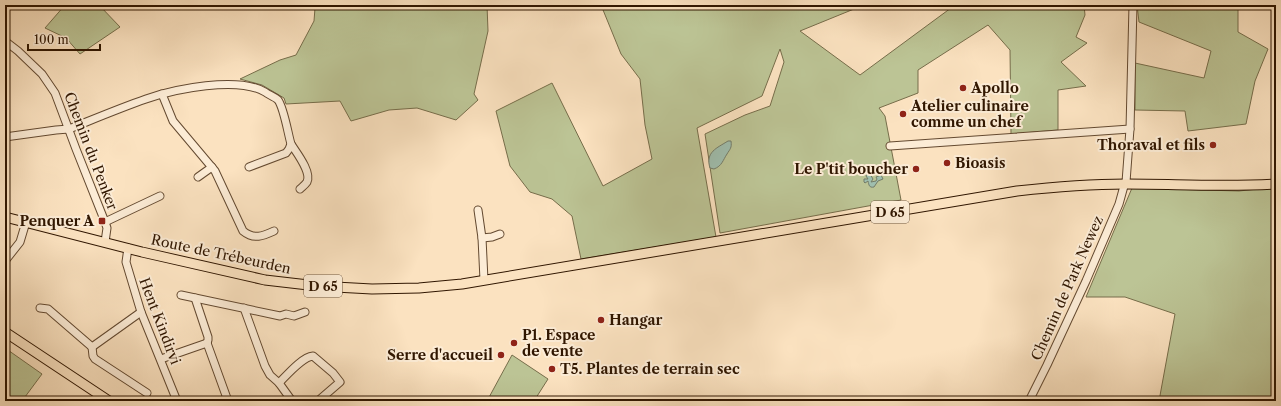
<svg xmlns="http://www.w3.org/2000/svg" width="1281" height="406" font-family="'Libre Caslon Text',serif">
<style>
.green{fill:#bcc495;stroke:#766d4a}
.water{fill:#9fbeae;stroke:#737b68}
.lines{fill:none;stroke-linecap:round;stroke-linejoin:round}
.minor-casing{stroke:#634930;stroke-width:9}
.major-casing{stroke:#301600;stroke-width:11}
.minor{stroke:#fcecd6;stroke-width:7}
.major{stroke:#fbe2c0;stroke-width:9}
.poi-dot{fill:#8f2418;stroke:#fcecd6;stroke-width:1.5}
.labels{text-anchor:middle;dominant-baseline:central;stroke-width:4;stroke-linejoin:round;paint-order:stroke}
.shield{fill:#fcecd6;stroke:#6d5640;stroke-width:1}
.shield-label{font-size:13px;font-weight:bold;fill:#301600}
.poi-label{font-size:14px;font-weight:bold;fill:#301600;stroke:#fcecd6;text-anchor:start}
.street-label{font-size:14px;fill:#301600;stroke:#fcecd6}
</style>
<rect width="100%" height="100%" fill="#fbe2c0"/>
<filter id="stains"><feTurbulence type="fractalNoise" baseFrequency=".005" numOctaves="4"/><feColorMatrix values="0 0 0 0 .2 0 0 0 0 .09 0 0 0 0 .02 0 0 0 .5 -.17"/></filter>
<radialGradient id="worn" r=".72"><stop offset=".6" stop-color="#630" stop-opacity="0"/><stop offset="1" stop-color="#630" stop-opacity=".3"/></radialGradient>
<g class="green">
<path d="M65 5H99L120 27 80 54 66 38 45 28Z"/>
<path d="M319 5H487L488 31 474 94 478 100 456 120 417 108 389 110 351 121 340 101 286 104 284 98 262 85 240 79 280 60 296 55 314 21 315 8Z"/>
<path d="M601 5H850L854 9 800 31 860 75 955 5H1084L1085 15 1076 37 1087 43 1061 62 1086 86 1058 90V130L1011 134 1010 50 988 25 918 70V93L879 108 885 116 901 200 720 233 705 134 745 115 770 106 784 62 780 49 762 96 697 128 716 237 581 259 572 216 552 199 530 192 510 166 496 111 552 83 603 186 652 159 645 125 640 79 621 54Z"/>
<path d="M1137 5H1238V32L1268 49 1255 81 1246 124 1188 131 1185 111 1135 110V63L1204 78 1211 51 1139 22Z"/>
<path d="M1276 187V401H1159L1175 314 1125 297H1086L1132 188 1239 191Z"/>
<path d="M5 348 42 374 22 401H5Z"/>
<path d="M512 355 548 379 534 401H487Z"/>
</g>
<g class="water">
<path d="M728 141H731C732 148 730 149 727 154 723 160 722 166 714 169L710 168C705 152 717 148 728 141Z"/>
<path d="M867 174H870L873 179 871 182 876 181 877 179 876 177 881 175 883 179 878 181 874 187C869 188 869 185 868 181L865 183 864 182V179H868L866 176Z"/>
</g>
<g class="lines">
<defs>
<g id="minor">
<path d="M5 41 18 51 42 74 55 93 76 149 105 222 107 228 105 242"/>
<path d="M162 94 173 121 215 171 243 231C254 240 263 236 274 231"/>
<path d="M5 137 56 130 69 129C94 119 120 108 146 99 174 89 238 76 265 92 269 95 275 97 278 100 284 108 288 134 291 144L289 149 286 153 249 167"/>
<path d="M291 144C296 152 312 172 307 182 305 185 302 187 300 189"/>
<path d="M890 146 1130 129"/>
<path d="M198 177 212 167"/>
<path d="M478 210 482 238 484 280"/>
<path d="M105 222 160 196"/>
<path d="M482 238 492 237 500 234"/>
<path d="M128 248 126 262 141 312 177 401"/>
<path d="M5 261 20 242 26 222"/>
<path d="M181 295 280 316 286 314 294 316 305 312"/>
<path d="M195 298 208 337V340L207 343"/>
<path d="M40 308 48 309 92 347 141 312"/>
<path d="M244 308 265 366 270 375 279 383 292 401"/>
<path d="M207 343 228 401"/>
<path d="M92 347 93 356 95 359 147 393"/>
<path d="M161 359 207 343"/>
<path d="M279 383C287 375 302 357 313 356L333 373 340 382 318 401"/>
<path d="M1029 401 1047 365 1086 281 1119 204 1124 186 1126 182 1130 129 1133 5"/>
</g>
<g id="major">
<path d="M5 217 142 252 265 280 317 286 372 289 419 288 462 284 1017 191C1053 187 1090 184 1126 184 1176 184 1226 187 1276 184"/>
<path d="M5 332 109 401"/>
</g>
</defs>
<use href="#minor" class="minor-casing"/>
<use href="#major" class="major-casing"/>
<use href="#minor" class="minor"/>
<use href="#major" class="major"/>
</g>
<g class="poi-dot">
<circle cx="963" cy="88" r="4"/>
<circle cx="903" cy="114" r="4"/>
<circle cx="1213" cy="145" r="4"/>
<circle cx="947" cy="163" r="4"/>
<circle cx="916" cy="169" r="4"/>
<rect x="98" y="217" width="8" height="8" rx="2"/>
<circle cx="601" cy="320" r="4"/>
<circle cx="514" cy="343" r="4"/>
<circle cx="501" cy="355" r="4"/>
<circle cx="552" cy="369" r="4"/>
</g>
<g class="labels">
<g class="shield">
<rect x="871" y="201" width="38" height="22" rx="3"/>
<rect x="304" y="275" width="38" height="22" rx="3"/>
</g>
<g class="shield-label">
<text x="890" y="212">D 65</text>
<text x="323" y="286">D 65</text>
</g>
<g class="poi-label">
<text x="971" y="88">Apollo</text>
<text x="911" y="106">Atelier culinaire<tspan x="911" dy="16">comme un chef</tspan></text>
<text x="1205" y="145" text-anchor="end">Thoraval et fils</text>
<text x="955" y="163">Bioasis</text>
<text x="908" y="169" text-anchor="end">Le P'tit boucher</text>
<text x="94" y="221" text-anchor="end">Penquer A</text>
<text x="609" y="320">Hangar</text>
<text x="522" y="335">P1. Espace<tspan x="522" dy="16">de vente</tspan></text>
<text x="493" y="355" text-anchor="end">Serre d'accueil</text>
<text x="560" y="369">T5. Plantes de terrain sec</text>
</g>
<g class="street-label">
<text transform="translate(91 151) rotate(69)">Chemin du Penker</text>
<text transform="translate(221 254) rotate(12)">Route de Trébeurden</text>
<text transform="translate(1067 288) rotate(-66)">Chemin de Park Newez</text>
<text transform="translate(160 321) rotate(69)">Hent Kindirvi</text>
</g>
</g>
<rect width="1281" height="406" fill="none" stroke="#fbe2c0" stroke-width="20"/>
<rect x="6" y="6" width="1269" height="394" fill="none" stroke="#301600" stroke-width="2"/>
<rect x="10" y="10" width="1261" height="386" fill="none" stroke="#301600"/>
<path d="M28 44v6h72v-6" fill="none" stroke="#301600" stroke-width="2"/>
<text x="34" y="44" font-size="12" fill="#301600" stroke="#fcecd6" stroke-width="3" paint-order="stroke">100 m</text>
<rect width="100%" height="100%" filter="url(#stains)"/>
<rect width="100%" height="100%" fill="url(#worn)"/>
</svg>
